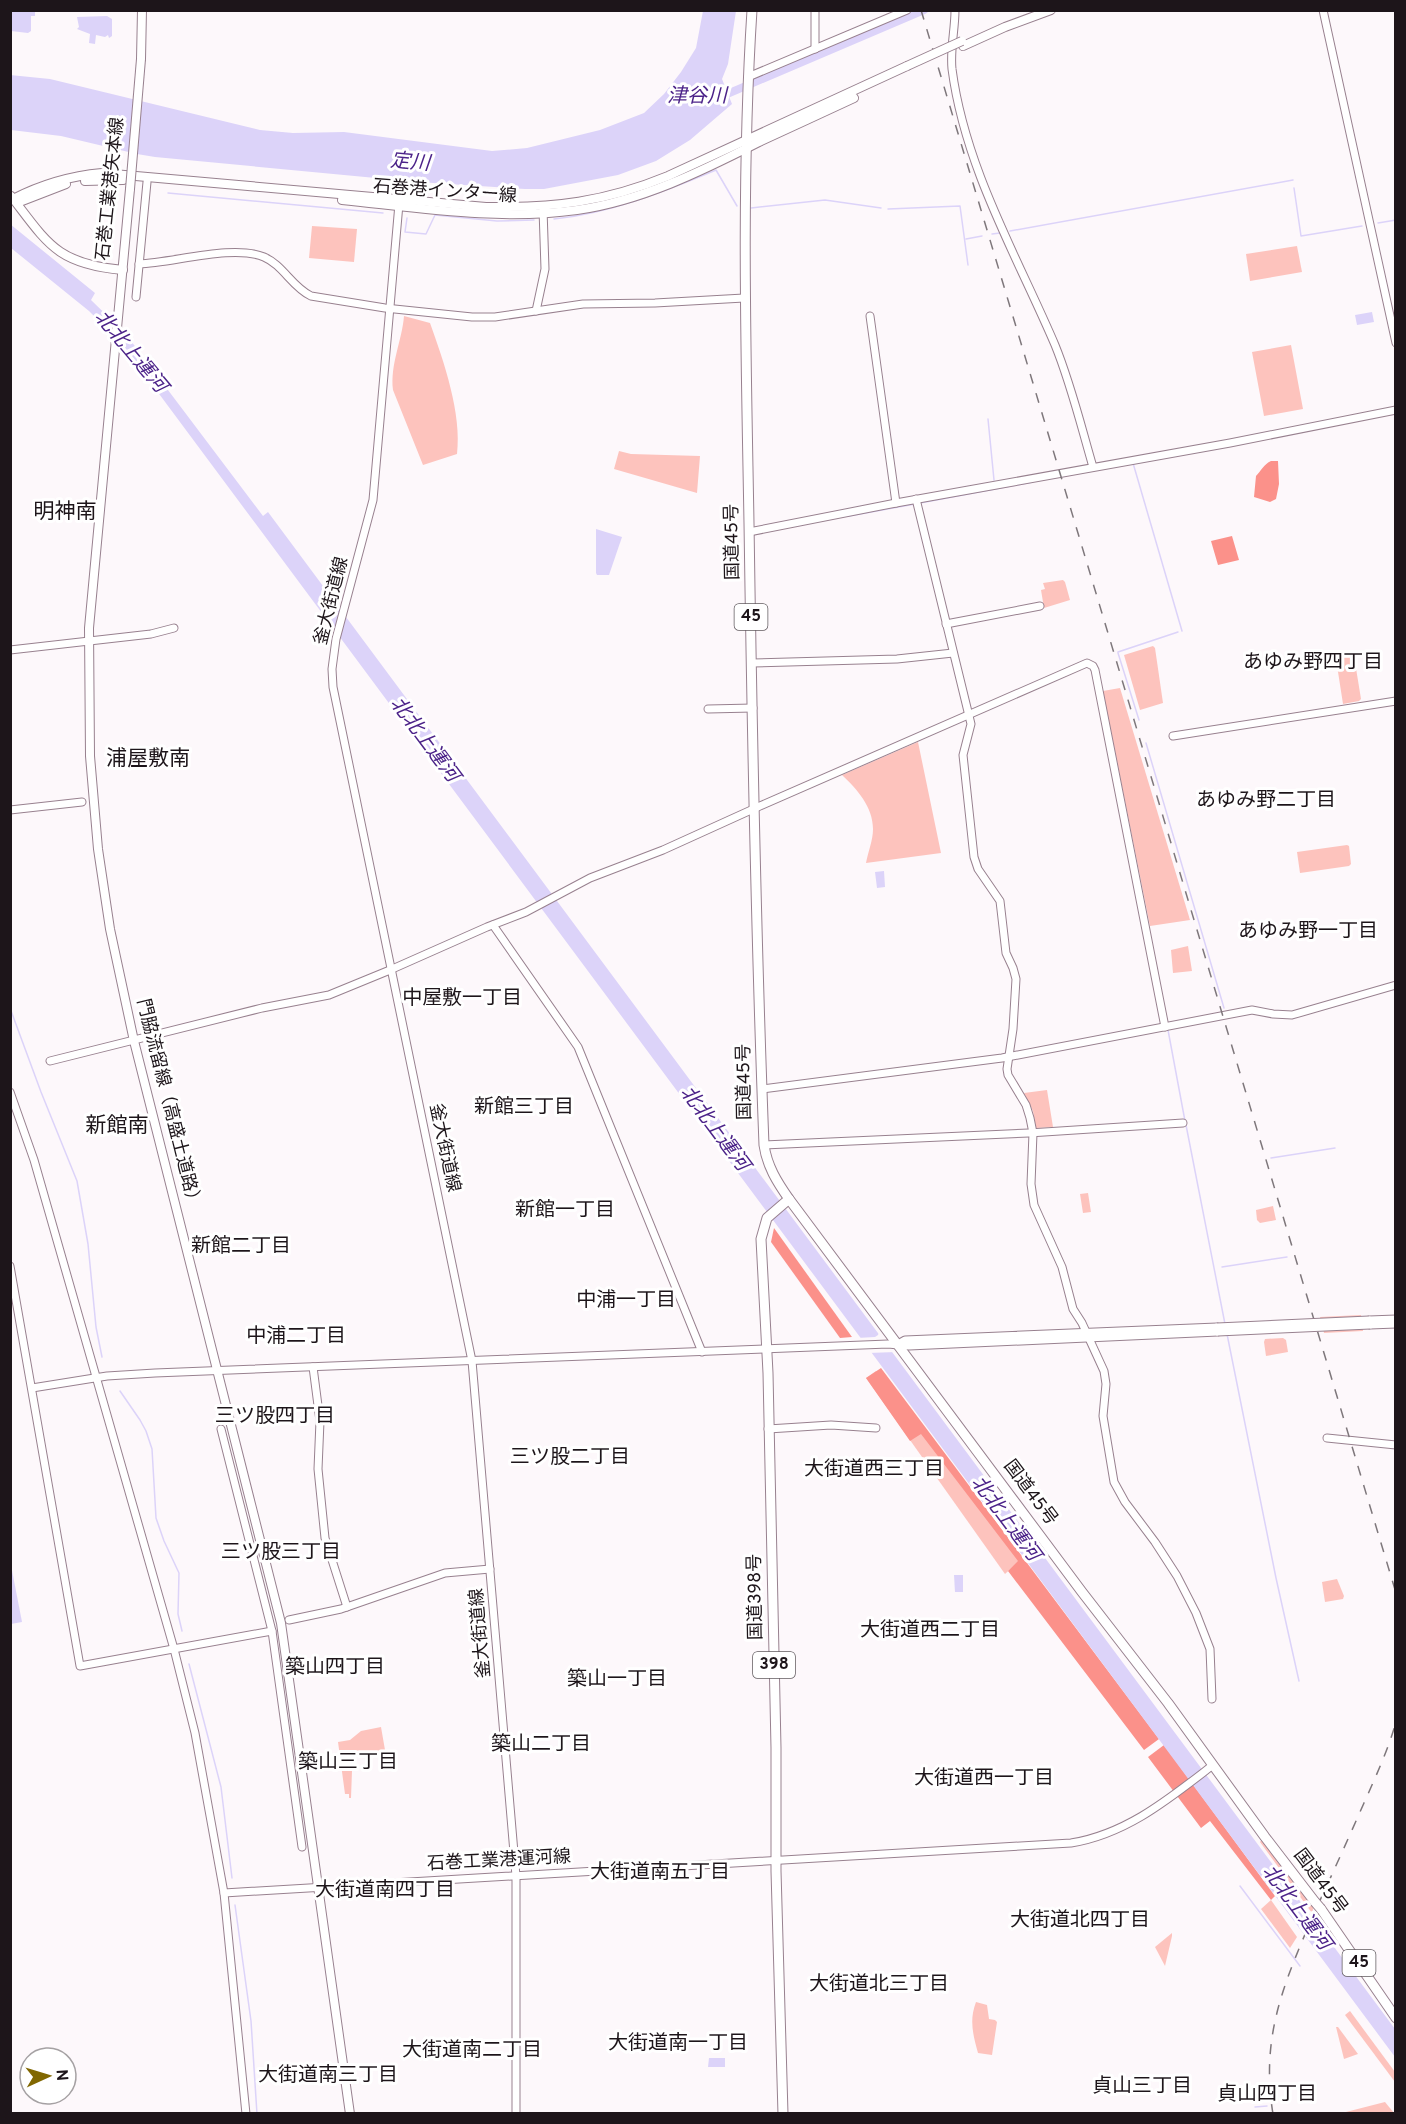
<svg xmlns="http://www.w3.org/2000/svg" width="1406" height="2124" font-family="Overpass,'Noto Sans JP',sans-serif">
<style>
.green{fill:#fdc3bd}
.forest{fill:#fb918a}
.water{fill:#dcd3f9}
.pier{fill:#fdf8fb}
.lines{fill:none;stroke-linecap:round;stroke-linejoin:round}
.stream{stroke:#dcd3f9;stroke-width:1.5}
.river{stroke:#dcd3f9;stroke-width:8}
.minor-casing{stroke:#98818f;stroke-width:9}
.major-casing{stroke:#98818f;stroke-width:10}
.highway-casing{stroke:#98818f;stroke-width:11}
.minor{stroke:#fff;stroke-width:7}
.major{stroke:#fff;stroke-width:8}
.highway{stroke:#fff;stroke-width:9}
.rail{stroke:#7e777b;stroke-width:1.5;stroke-dasharray:10 10;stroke-linecap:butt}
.minor-bridge-casing{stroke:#98818f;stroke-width:9;stroke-linecap:butt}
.major-bridge-casing{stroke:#98818f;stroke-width:10;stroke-linecap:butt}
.highway-bridge-casing{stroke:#98818f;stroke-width:11;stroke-linecap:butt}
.minor-bridge{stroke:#fff;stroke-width:7}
.major-bridge{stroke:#fff;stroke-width:8}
.highway-bridge{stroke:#fff;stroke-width:9}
.labels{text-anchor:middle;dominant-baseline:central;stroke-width:6;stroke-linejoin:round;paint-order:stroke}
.shield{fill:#fff;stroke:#615b5f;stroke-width:1.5}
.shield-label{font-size:16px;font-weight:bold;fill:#1d151a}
.street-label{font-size:18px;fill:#1d151a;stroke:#fff}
.water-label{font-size:20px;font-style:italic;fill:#4c2389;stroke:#fff}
.neighbourhood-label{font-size:20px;fill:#1d151a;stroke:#fff}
.quarter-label{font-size:21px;fill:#1d151a;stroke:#fff}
</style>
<rect width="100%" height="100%" fill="#fdf8fb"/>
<g class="green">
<path d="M312 226 357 229 354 262 309 258Z"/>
<path d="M1297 246 1302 272 1250 281 1246 254Z"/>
<path d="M404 316 430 323C444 362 462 414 457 454L423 465 393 390C390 364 402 341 404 316Z"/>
<path d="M1291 345 1303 409 1264 416 1252 352Z"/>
<path d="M619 451 631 454 700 456 697 493 614 469Z"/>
<path d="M1063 580 1065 582 1070 600 1044 608 1041 590 1045 589 1043 583Z"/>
<path d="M1153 646 1155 648 1163 703 1140 710 1124 655Z"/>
<path d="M1351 654 1354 656 1361 699 1359 701 1343 704 1336 659 1338 656Z"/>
<path d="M1120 688 1190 920 1150 926 1103 691Z"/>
<path d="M918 742 941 853 866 863C868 852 873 840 873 829 873 807 857 789 842 775Z"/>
<path d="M1347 845 1349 846 1351 864 1349 866 1300 873 1297 852Z"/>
<path d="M1188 946 1192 971 1173 973 1171 950Z"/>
<path d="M1047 1090 1053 1127 1036 1128 1033 1111 1024 1093Z"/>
<path d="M1088 1193 1091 1212 1083 1213 1080 1194Z"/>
<path d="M1273 1206 1276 1220 1260 1223 1257 1220 1256 1210Z"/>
<path d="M1361 1315 1363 1331 1324 1333 1320 1317Z"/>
<path d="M1283 1338 1286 1340 1288 1352 1266 1356 1264 1342 1265 1339Z"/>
<path d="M876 1371 1019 1561 1005 1574 866 1378Z"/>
<path d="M1337 1579 1344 1596 1343 1599 1325 1602 1322 1582Z"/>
<path d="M381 1727 385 1750 352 1756 346 1760 348 1771H352L351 1798H349V1794H345L338 1742 350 1740 361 1731Z"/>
<path d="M1263 1838 1314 1906 1312 1913 1260 1842Z"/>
<path d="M1271 1900 1297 1937 1290 1948 1261 1909Z"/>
<path d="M1172 1933V1936L1165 1966 1155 1947Z"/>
<path d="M976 2002 987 2005 989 2019 995 2020 997 2022 992 2055 978 2053C973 2035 969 2020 976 2002Z"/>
<path d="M1350 2011 1395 2072V2082L1345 2015Z"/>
<path d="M1336 2027H1338L1358 2054 1344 2059Z"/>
<path d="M1385 2102 1394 2113H1342Z"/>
</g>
<g class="forest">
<path d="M1271 461H1278L1279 484 1276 499 1270 502 1254 497 1256 476C1261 471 1264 464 1271 461Z"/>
<path d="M1232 536 1239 560 1218 565 1211 541Z"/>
<path d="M774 1228 852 1337 840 1338 771 1242Z"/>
<path d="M881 1368 1159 1739 1144 1750 1008 1571 1018 1561 921 1434 910 1441 866 1378Z"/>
<path d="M1164 1745 1275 1896 1271 1900 1210 1821 1201 1828 1148 1757Z"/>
</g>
<g class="water">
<path d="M11 10 35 11V16H31V31L28 33 11 31Z"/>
<path d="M703 11H736L728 64 722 79 732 104 690 140 656 161 618 175 544 189H525L418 182 155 157 137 154 61 136 11 130 10 75 50 79 260 130 293 133 344 132 492 151 527 148 600 130 644 113 664 94 681 72 696 48Z"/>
<path d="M107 16 112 19V36L109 38 108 35 105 37 96 35 95 44 89 43 90 34 77 29 79 27 77 17Z"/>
<path d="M10 224 95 293 91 300 125 333 263 516 268 512 1395 2029V2057L122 344 89 311 11 248Z"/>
<path d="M1372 312 1374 322 1357 325 1355 315Z"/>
<path d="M596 529 622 537 609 575H597L596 573Z"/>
<path d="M884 871 885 887 877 888 875 872Z"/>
<path d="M10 1560 22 1622 11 1624H10Z"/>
<path d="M954 1575H963V1592H955Z"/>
<path d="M709 2058H725V2067H708Z"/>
</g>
<path class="pier" d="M880 1330 896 1352 868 1353 857 1338 875 1337 878 1335Z"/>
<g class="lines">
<g class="stream">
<path d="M1294 188 1301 236 1362 226"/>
<path d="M168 193 383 213"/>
<path d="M751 208 825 200 881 208"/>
<path d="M888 209 960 206 968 265"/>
<path d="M407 218 405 232 426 234 435 215 497 221 534 220"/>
<path d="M554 219C611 213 663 192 716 170L737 206"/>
<path d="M1378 223 1396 220"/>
<path d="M1010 231 1293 180"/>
<path d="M992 234 1000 233"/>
<path d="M966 239 982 236"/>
<path d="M988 419 994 480"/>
<path d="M1133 463 1182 631"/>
<path d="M920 503 1033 482"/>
<path d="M849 516 915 504"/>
<path d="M1118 652 1178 632"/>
<path d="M1118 653 1139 720"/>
<path d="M1146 743 1224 1008"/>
<path d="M10 1008 41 1092 77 1181 88 1244 96 1327 102 1357"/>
<path d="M1168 1030 1185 1121"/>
<path d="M1186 1125 1225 1324"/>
<path d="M1271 1158 1335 1148"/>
<path d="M1222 1267 1287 1257"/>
<path d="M1227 1334 1276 1578 1299 1681"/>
<path d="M120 1391 140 1420 146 1431 152 1449 156 1518 164 1541 179 1573 178 1614 182 1631"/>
<path d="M189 1664 221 1787 232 1878"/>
<path d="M1240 1886 1300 1966"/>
<path d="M235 1905 251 2021 257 2114"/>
<path d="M1255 2107 1267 2106"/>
</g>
<path class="river" d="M720 97 924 10"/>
<defs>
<g id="minor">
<path d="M955 10C955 30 950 49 952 69 965 168 1017 256 1055 345 1071 384 1081 426 1093 467"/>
<path d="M1323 10 1396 343"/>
<path d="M815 49V10"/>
<path d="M748 77 907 10"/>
<path d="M399 204 373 500 336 639 332 669 333 687 472 1361 516 1876V2114"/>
<path d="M139 264C173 263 233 244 264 257 283 265 292 287 311 296L385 308 472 317H495L583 304 655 303 744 298"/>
<path d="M136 297 147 182"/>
<path d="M536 311 545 269 543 209"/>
<path d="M870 316 896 503"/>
<path d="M916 499 971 724 963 755 974 857 978 869 1000 901 1006 953 1013 968 1016 979 1013 1029 1007 1069 1008 1075 1026 1105 1030 1118 1033 1133 1031 1184 1034 1205 1062 1267 1073 1309 1082 1323 1104 1371 1106 1384 1103 1416 1114 1482 1125 1502 1155 1542 1177 1576 1196 1613 1210 1649 1212 1699"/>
<path d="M749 532 896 503 1230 443 1396 410"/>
<path d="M946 624 1040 606"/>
<path d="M10 650 151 634 174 628"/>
<path d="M752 663 897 659 953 653"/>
<path d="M708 709 753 708"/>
<path d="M1173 736 1396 701"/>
<path d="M10 810 82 802"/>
<path d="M493 925 578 1047 702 1352"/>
<path d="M50 1061 262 1008 329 995 390 970 487 927 526 912 590 878 663 850 760 806 1087 663 1093 666 1095 670 1165 1027"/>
<path d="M762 1089 1002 1058 1252 1010 1273 1014 1292 1015 1396 985"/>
<path d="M10 1092 34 1160 174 1649 195 1733 224 1893 246 2114"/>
<path d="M764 1145 1029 1133 1183 1123"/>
<path d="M10 1266 80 1666 272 1631"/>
<path d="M1369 1320 1396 1319"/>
<path d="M1370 1325 1396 1324"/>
<path d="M898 1344 905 1340 1217 1327"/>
<path d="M313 1367 320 1421 318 1469 325 1538 347 1607"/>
<path d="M32 1388 107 1376 155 1373 888 1344 909 1346 1218 1332"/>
<path d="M221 1429 272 1631 302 1847"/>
<path d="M768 1429 831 1425 876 1428"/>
<path d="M1327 1438 1396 1445"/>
<path d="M289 1620 341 1609 445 1573 490 1569"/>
<path d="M224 1893 1071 1843C1127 1834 1170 1798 1213 1765"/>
</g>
<g id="major">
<path d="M963 46 1005 27 1051 10"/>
<path d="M141 59 142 10"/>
<path d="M85 181 123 180"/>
<path d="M130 189 89 628 90 756 98 849 110 929 134 1041 281 1623 350 2114"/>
<path d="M11 196C48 244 57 264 123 270"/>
<path d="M13 199C42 184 69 176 102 173L486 207C554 208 605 202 668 176L907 66"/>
<path d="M342 200C420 208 499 221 577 210 641 201 702 171 759 142 791 127 822 113 854 98"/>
<path d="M22 201 66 184"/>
</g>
<g id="highway">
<path d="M752 10C741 181 746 352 749 523 752 730 756 938 764 1145 767 1166 777 1182 789 1199L1082 1592 1168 1703 1265 1837 1315 1902"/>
<path d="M1321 1909 1396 2018"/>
<path d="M783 2114 776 1871V1748L768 1373 761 1239 767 1218 789 1199"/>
</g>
</defs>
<use href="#minor" class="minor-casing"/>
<use href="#major" class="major-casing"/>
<use href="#highway" class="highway-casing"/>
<use href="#minor" class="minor"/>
<use href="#major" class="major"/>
<use href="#highway" class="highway"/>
<g class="rail">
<path d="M921 10 1396 1593"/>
<path d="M1273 2114C1260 2035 1285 1981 1315 1911 1332 1875 1348 1839 1364 1803 1376 1776 1388 1750 1396 1722"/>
</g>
<defs>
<g id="minor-bridge">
<path d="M1217 1327 1369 1320"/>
<path d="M1218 1332 1370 1325"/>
</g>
<g id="major-bridge">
<path d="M907 66 962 41"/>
<path d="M130 189 141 59"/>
</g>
<path id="highway-bridge" d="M1315 1902 1321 1909"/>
</defs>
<use href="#minor-bridge" class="minor-bridge-casing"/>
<use href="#major-bridge" class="major-bridge-casing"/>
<use href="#highway-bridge" class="highway-bridge-casing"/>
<use href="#minor-bridge" class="minor-bridge"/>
<use href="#major-bridge" class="major-bridge"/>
<use href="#highway-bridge" class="highway-bridge"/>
</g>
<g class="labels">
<g class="shield">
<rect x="734.5" y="604" width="33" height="26" rx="4.5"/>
<rect x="753" y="1652" width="42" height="26" rx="4.5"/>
<rect x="1342.5" y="1950" width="33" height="26" rx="4.5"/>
</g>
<g class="shield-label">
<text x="751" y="617">45</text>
<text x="774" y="1665">398</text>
<text x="1359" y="1963">45</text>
</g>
<g class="street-label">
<text transform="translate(111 189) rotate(-84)">石巻工業港矢本線</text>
<text transform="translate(445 192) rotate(4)">石巻港インター線</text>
<text transform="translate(733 542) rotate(-91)">国道45号</text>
<text transform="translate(332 601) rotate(-76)">釜大街道線</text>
<text transform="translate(745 1082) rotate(-91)">国道45号</text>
<text transform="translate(168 1104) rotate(76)">門脇流留線（高盛土道路）</text>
<text transform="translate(444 1148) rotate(78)">釜大街道線</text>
<text transform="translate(1030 1493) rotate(53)">国道45号</text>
<text transform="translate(756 1597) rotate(-91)">国道398号</text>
<text transform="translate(481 1633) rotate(-95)">釜大街道線</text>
<text transform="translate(499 1861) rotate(-3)">石巻工業港運河線</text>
<text transform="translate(1320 1882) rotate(53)">国道45号</text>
</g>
<g class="water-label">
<text x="697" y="97">津谷川</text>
<text transform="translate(410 163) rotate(5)">定川</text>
<text transform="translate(130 352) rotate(50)">北北上運河</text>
<text transform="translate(424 740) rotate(53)">北北上運河</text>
<text transform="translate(714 1129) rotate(53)">北北上運河</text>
<text transform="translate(1005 1519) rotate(53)">北北上運河</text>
<text transform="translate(1296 1908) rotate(53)">北北上運河</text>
</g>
<g class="neighbourhood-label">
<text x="1313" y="663">あゆみ野四丁目</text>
<text x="1266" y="801">あゆみ野二丁目</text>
<text x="1308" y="932">あゆみ野一丁目</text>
<text x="462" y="999">中屋敷一丁目</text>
<text x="524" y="1108">新館三丁目</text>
<text x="565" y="1211">新館一丁目</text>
<text x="241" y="1247">新館二丁目</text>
<text x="626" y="1301">中浦一丁目</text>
<text x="296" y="1337">中浦二丁目</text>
<text x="275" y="1417">三ツ股四丁目</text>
<text x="570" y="1458">三ツ股二丁目</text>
<text x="874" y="1470">大街道西三丁目</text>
<text x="281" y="1553">三ツ股三丁目</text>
<text x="930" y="1631">大街道西二丁目</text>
<text x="335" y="1668">築山四丁目</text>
<text x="617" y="1680">築山一丁目</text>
<text x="541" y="1745">築山二丁目</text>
<text x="348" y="1763">築山三丁目</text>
<text x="984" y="1779">大街道西一丁目</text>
<text x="660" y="1873">大街道南五丁目</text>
<text x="385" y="1891">大街道南四丁目</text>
<text x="1080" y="1921">大街道北四丁目</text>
<text x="879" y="1985">大街道北三丁目</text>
<text x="678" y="2044">大街道南一丁目</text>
<text x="472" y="2051">大街道南二丁目</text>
<text x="328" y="2076">大街道南三丁目</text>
<text x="1142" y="2087">貞山三丁目</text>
<text x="1267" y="2095">貞山四丁目</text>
</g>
<g class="quarter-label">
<text x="65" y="512">明神南</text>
<text x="148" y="759">浦屋敷南</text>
<text x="117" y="1126">新館南</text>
</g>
</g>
<rect width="1406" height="2124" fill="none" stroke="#1d151a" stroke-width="24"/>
<g transform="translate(48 2076) rotate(86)"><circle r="28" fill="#ffffff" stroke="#a5a1a3" stroke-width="1.5"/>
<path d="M0-4.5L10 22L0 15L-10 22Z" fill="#816700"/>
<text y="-9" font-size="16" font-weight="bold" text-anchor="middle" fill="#1d151a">N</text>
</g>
</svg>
